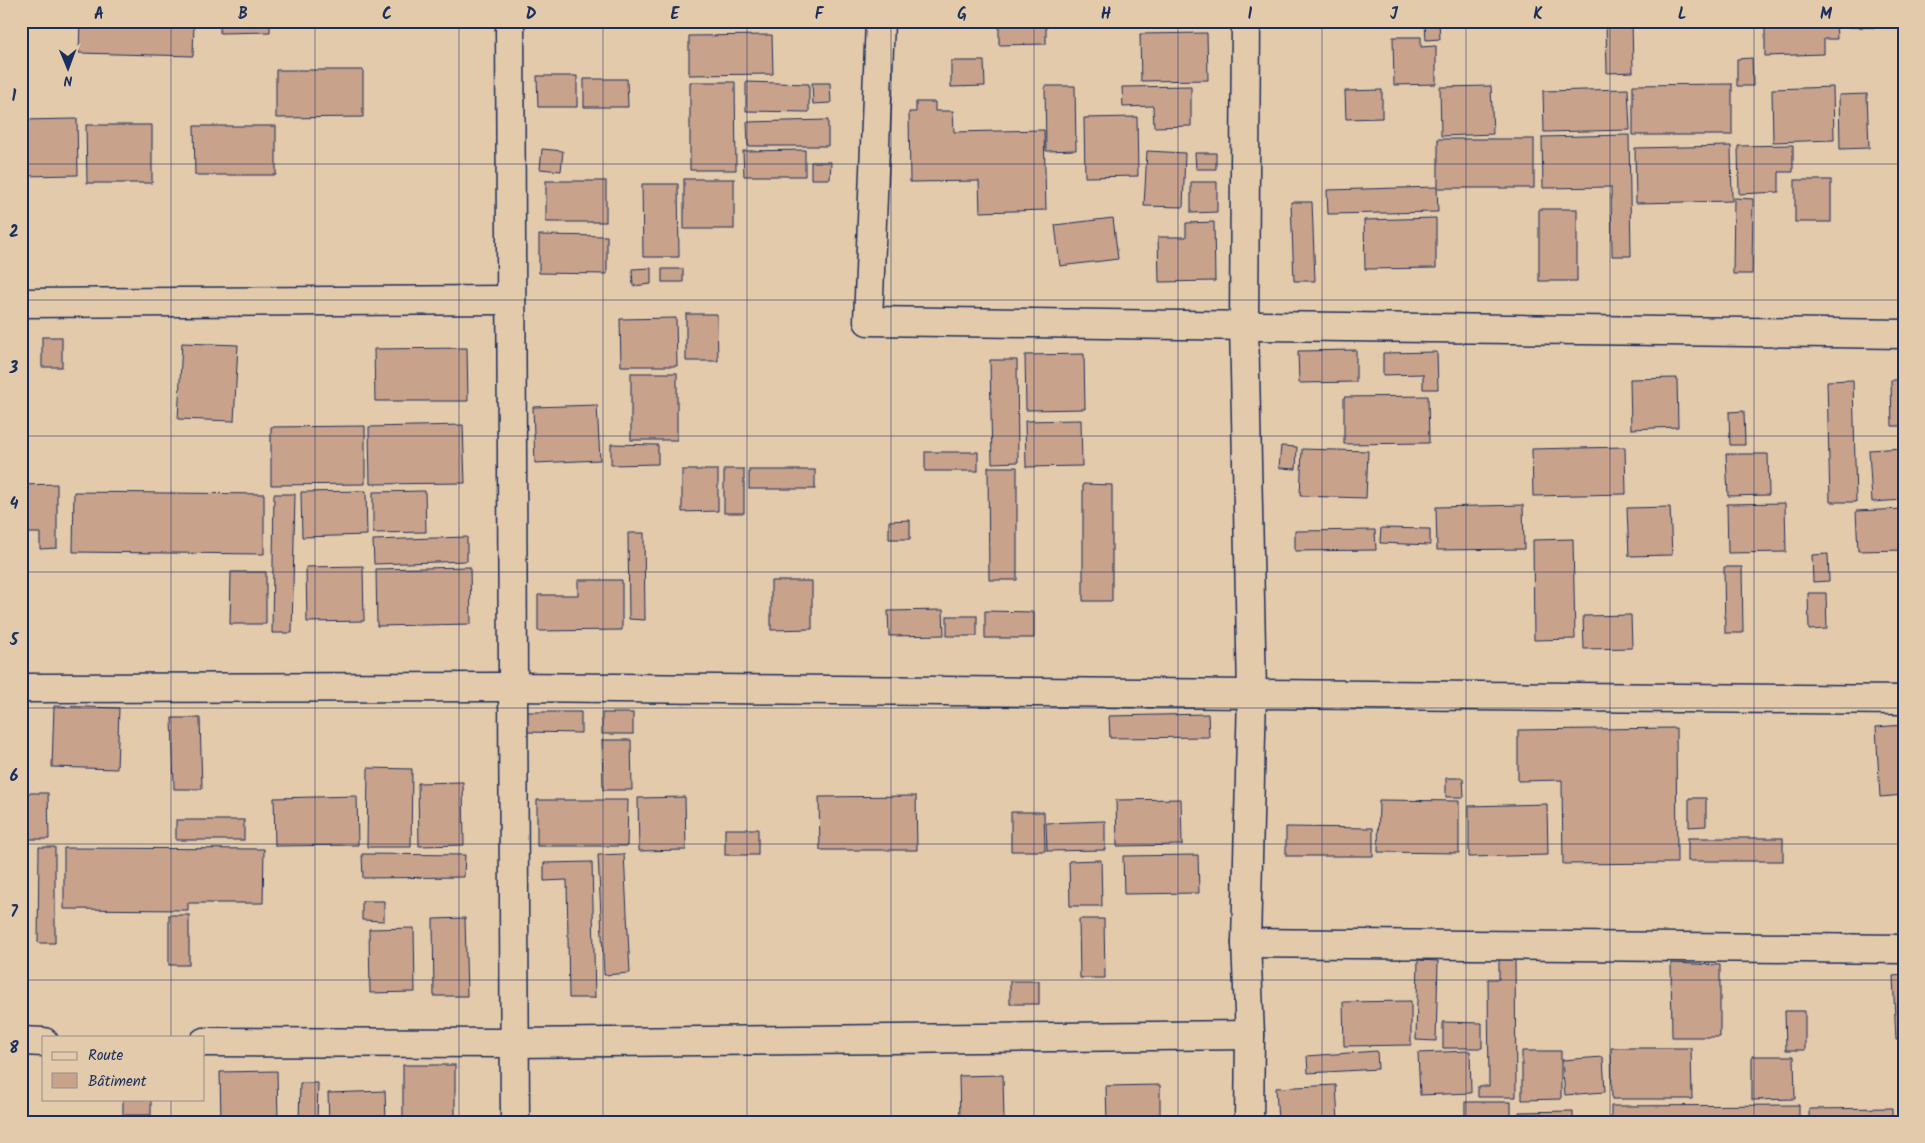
<svg xmlns="http://www.w3.org/2000/svg" width="1925" height="1143" font-family="Kalam,sans-serif">
<style>
.building{fill:#c9a28c;stroke:#1b2f5e}
.lines{fill:none;stroke-linecap:round;stroke-linejoin:round}
.minor-casing{stroke:#1b2f5e;stroke-width:31}
.minor{stroke:#e3caab;stroke-width:28}
.grid{fill:none;stroke:#1b2f5e;stroke-width:1;stroke-opacity:0.55}
.neatline{fill:none;stroke:#1b2f5e;stroke-width:2}
.grid-label{font-size:16px;text-anchor:middle;font-weight:bold;fill:#1b2f5e}
</style>
<rect width="100%" height="100%" fill="#e3caab"/>
<filter id="ink" filterUnits="userSpaceOnUse"><feTurbulence type="fractalNoise" baseFrequency=".02" numOctaves="2"/><feDisplacementMap in="SourceGraphic" scale="10" xChannelSelector="R" yChannelSelector="G"/><feConvolveMatrix kernelMatrix="1 2 1 2 8 2 1 2 1" color-interpolation-filters="sRGB"/></filter>
<g filter="url(#ink)">
<g class="building">
<path d="M80 21H194L193 56 79 53Z"/>
<path d="M220 21H270V32L220 33Z"/>
<path d="M685 21H704L705 27 685 28Z"/>
<path d="M999 21H1046V44L999 45Z"/>
<path d="M1606 21H1632L1633 72 1607 73Z"/>
<path d="M1765 21H1836L1837 39H1824V54L1765 56Z"/>
<path d="M1845 21H1904V28L1845 27Z"/>
<path d="M1439 22 1440 39 1426 40 1425 24Z"/>
<path d="M1207 33 1208 80 1141 81 1140 34Z"/>
<path d="M772 35 773 74 689 75V36Z"/>
<path d="M1393 37H1421V47L1436 46V84L1394 85Z"/>
<path d="M1752 58 1753 86H1737V59Z"/>
<path d="M951 61H984L985 86 951 87Z"/>
<path d="M276 70H363V117L276 118Z"/>
<path d="M537 76H577V107H538Z"/>
<path d="M584 79H627L628 107H584Z"/>
<path d="M690 82H735L736 170H690Z"/>
<path d="M746 82 809 84V112L746 111Z"/>
<path d="M812 83H830L831 103 813 104Z"/>
<path d="M1732 84V135H1633V85Z"/>
<path d="M1045 86H1075L1076 150 1046 151Z"/>
<path d="M1191 86V126L1154 127 1153 106 1123 107 1122 87Z"/>
<path d="M1491 86 1493 134 1441 136 1440 87Z"/>
<path d="M1833 87 1834 140 1773 142 1772 89Z"/>
<path d="M1628 89 1630 130 1544 132 1543 91Z"/>
<path d="M1382 90V118L1346 119 1345 91Z"/>
<path d="M1867 94 1869 148 1840 149 1839 95Z"/>
<path d="M916 102H935V111H953L954 132 1044 130 1046 210 980 212 979 181 910 182 909 112H916Z"/>
<path d="M1137 117 1138 176 1085 177 1084 118Z"/>
<path d="M77 119 78 175 21 176V120Z"/>
<path d="M828 120V146H748L747 122Z"/>
<path d="M86 125H152V183H87Z"/>
<path d="M194 126H276V175H195Z"/>
<path d="M1629 135 1631 256H1612L1611 187 1543 188 1542 137Z"/>
<rect x="1438" y="139" width="96" height="49"/>
<path d="M1793 145V172H1779V192L1739 194 1738 146Z"/>
<path d="M1731 146 1732 201 1636 203 1635 148Z"/>
<path d="M542 149 563 151 561 171 540 169Z"/>
<path d="M805 150V176H744L743 151Z"/>
<path d="M1147 151 1185 153 1183 207 1144 206Z"/>
<path d="M1195 153H1216V169H1196Z"/>
<path d="M811 162H831L830 179H811Z"/>
<rect x="684" y="179" width="50" height="50"/>
<rect x="1795" y="180" width="36" height="42"/>
<rect x="546" y="181" width="60" height="41"/>
<path d="M1191 182H1217V212L1191 213Z"/>
<path d="M642 184H678L679 257H643Z"/>
<path d="M1437 187 1438 212 1328 214 1327 190Z"/>
<path d="M1734 198 1753 199 1752 274H1733Z"/>
<path d="M1291 202H1312L1315 281H1294Z"/>
<rect x="1539" y="209" width="38" height="72"/>
<path d="M1113 218 1118 259 1060 266 1055 225Z"/>
<path d="M1436 218V268L1365 269 1364 220Z"/>
<path d="M1214 222 1215 281 1159 282 1158 237H1186V223Z"/>
<path d="M539 235 607 236V274L539 273Z"/>
<path d="M651 268V284L633 286 632 269Z"/>
<rect x="662" y="269" width="21" height="13"/>
<path d="M686 314H717L718 361H686Z"/>
<path d="M676 318 677 366H621L620 319Z"/>
<rect x="42" y="337" width="20" height="30"/>
<path d="M182 343 238 345 234 421 178 419Z"/>
<path d="M467 348 468 401H375L374 349Z"/>
<path d="M1356 350V382L1299 383 1298 351Z"/>
<path d="M1437 352 1438 389H1423V374L1383 375V353Z"/>
<path d="M1084 354 1085 409 1026 410 1025 355Z"/>
<path d="M990 360H1017L1018 462 992 463Z"/>
<rect x="631" y="373" width="46" height="67"/>
<path d="M1677 378 1678 427 1631 429 1630 379Z"/>
<path d="M1853 380 1856 502H1830L1827 381Z"/>
<path d="M1891 380H1904V426H1892Z"/>
<path d="M1428 396 1429 443 1344 444V397Z"/>
<path d="M597 405 600 460 535 463 533 407Z"/>
<path d="M1744 411 1745 445H1730L1729 412Z"/>
<path d="M1081 420 1082 466 1026 467 1025 421Z"/>
<path d="M463 425 465 483 370 484 369 427Z"/>
<path d="M365 426V484L271 485V427Z"/>
<path d="M611 444 658 445V464L611 465Z"/>
<path d="M1281 446 1297 447 1296 469 1279 468Z"/>
<path d="M1625 447 1626 494 1533 496 1532 449Z"/>
<path d="M1904 448V500L1872 502 1869 450Z"/>
<path d="M1302 449 1368 451 1366 498 1300 496Z"/>
<rect x="925" y="452" width="53" height="19"/>
<path d="M1726 454H1768L1769 495 1728 496Z"/>
<path d="M988 467H1017V580H989Z"/>
<rect x="724" y="469" width="20" height="44"/>
<path d="M682 470H718V511L682 512Z"/>
<rect x="749" y="470" width="66" height="19"/>
<path d="M57 484V548L40 549V533H21V485Z"/>
<path d="M1083 484 1112 485V601H1083Z"/>
<path d="M366 491 367 535 302 537 301 492Z"/>
<path d="M425 491 426 532 373 533V492Z"/>
<path d="M74 492 264 494V554L73 552Z"/>
<path d="M274 494H295L292 633H272Z"/>
<path d="M1785 503 1786 552 1728 553 1727 504Z"/>
<path d="M1523 505 1524 549 1437 550 1436 507Z"/>
<path d="M1670 507 1672 555 1629 556 1627 508Z"/>
<path d="M1904 509V550L1858 551 1856 511Z"/>
<path d="M910 520V539H889V521Z"/>
<path d="M1381 528 1430 529V545L1380 543Z"/>
<path d="M1375 530 1376 550 1295 551V531Z"/>
<path d="M628 533H644L645 620 629 619Z"/>
<path d="M467 537V561L374 564 373 540Z"/>
<path d="M1573 539 1575 639 1534 640 1533 540Z"/>
<path d="M1828 554 1829 581 1813 582 1812 555Z"/>
<path d="M363 566 364 621 307 622 306 567Z"/>
<path d="M470 567 471 624 377 626 376 569Z"/>
<path d="M1724 567H1742L1743 633H1725Z"/>
<path d="M231 572H266V624H230Z"/>
<path d="M578 580H622V630L538 631V595H578Z"/>
<path d="M771 581H812V629L771 630Z"/>
<path d="M1808 593H1826L1827 629 1809 630Z"/>
<path d="M1900 608H1904V627H1901Z"/>
<path d="M943 610 944 635 889 636 888 611Z"/>
<path d="M985 611 1034 612V638H985Z"/>
<path d="M1631 615 1632 648 1584 649 1583 616Z"/>
<rect x="947" y="616" width="30" height="20"/>
<path d="M54 706 119 708 117 769 52 767Z"/>
<path d="M527 712H581V733L527 732Z"/>
<rect x="602" y="713" width="31" height="21"/>
<path d="M1208 714 1209 737 1110 738 1109 716Z"/>
<path d="M172 718H200L202 789H174Z"/>
<path d="M1904 725V795L1880 797 1876 727Z"/>
<path d="M1676 728 1677 863 1563 864 1562 780 1518 781V730Z"/>
<path d="M602 740H631L632 790H603Z"/>
<path d="M368 768 412 769 411 847H367Z"/>
<path d="M1446 778H1463L1464 797H1446Z"/>
<path d="M463 782 464 845 419 846 418 783Z"/>
<path d="M21 793H48L49 839H21Z"/>
<path d="M357 796 358 845 275 846 274 798Z"/>
<path d="M916 796 917 850H820L819 797Z"/>
<path d="M685 797 686 850 639 851 638 798Z"/>
<path d="M1689 798H1706V826L1689 827Z"/>
<path d="M1181 799 1182 845 1117 846 1116 800Z"/>
<path d="M537 800H628L627 846H537Z"/>
<path d="M1379 800 1459 801V853L1378 852Z"/>
<path d="M1547 804 1548 855 1469 857V806Z"/>
<path d="M1011 812H1044L1045 851H1011Z"/>
<rect x="176" y="820" width="68" height="20"/>
<path d="M1105 821V850L1047 851 1046 823Z"/>
<path d="M1286 827 1373 828V856H1286Z"/>
<rect x="725" y="829" width="33" height="26"/>
<rect x="1688" y="838" width="95" height="23"/>
<path d="M39 847H55V943H38Z"/>
<path d="M64 848 264 849 263 903H188V910L64 909Z"/>
<path d="M362 854 465 855 464 877 363 878Z"/>
<path d="M624 854 630 973 604 975 598 855Z"/>
<path d="M1198 855 1199 893 1124 894 1123 856Z"/>
<path d="M1101 860 1102 906H1070L1069 861Z"/>
<path d="M592 862 595 998H569L567 880 544 881V863Z"/>
<path d="M362 901H384V921L362 920Z"/>
<rect x="169" y="915" width="20" height="50"/>
<path d="M465 918 467 996H434L433 919Z"/>
<path d="M1079 919H1104L1105 978H1080Z"/>
<path d="M414 928 415 992 370 993 369 929Z"/>
<path d="M1499 957H1515L1516 1097H1478V1086H1489L1488 979H1499Z"/>
<path d="M1418 960 1438 961 1436 1041 1416 1040Z"/>
<path d="M1671 963 1720 965V1037H1672Z"/>
<path d="M1904 975V1040H1896L1893 976Z"/>
<rect x="1010" y="981" width="29" height="23"/>
<path d="M1411 1001V1045L1344 1046 1343 1002Z"/>
<path d="M1785 1011H1805V1050H1786Z"/>
<path d="M1443 1022 1482 1023V1048H1443Z"/>
<path d="M1611 1048H1691L1692 1099H1612Z"/>
<path d="M1377 1051 1378 1069 1308 1073 1307 1056Z"/>
<path d="M1470 1051 1471 1093 1420 1095 1418 1053Z"/>
<path d="M1522 1051H1561V1099L1522 1100Z"/>
<path d="M1752 1056H1794L1795 1099 1752 1100Z"/>
<path d="M1603 1057 1605 1092 1565 1095 1562 1060Z"/>
<rect x="1901" y="1061" width="3" height="45"/>
<rect x="403" y="1065" width="52" height="57"/>
<path d="M277 1071 278 1121 221 1122 220 1072Z"/>
<rect x="21" y="1074" width="1" height="48"/>
<path d="M1003 1075 1004 1122H960L959 1076Z"/>
<path d="M300 1083H318L317 1122H299Z"/>
<path d="M1160 1085V1122H1107L1106 1086Z"/>
<path d="M1336 1085 1338 1122H1278L1276 1088Z"/>
<path d="M385 1091 386 1122H329L328 1093Z"/>
<rect x="123" y="1099" width="28" height="16"/>
<rect x="1465" y="1102" width="46" height="20"/>
<path d="M1799 1105V1122H1611V1106Z"/>
<path d="M1892 1108V1122H1809V1109Z"/>
<path d="M1573 1111V1122H1519V1112Z"/>
</g>
<g class="lines">
<defs>
<g id="minor">
<path d="M510 21 515 1122"/>
<path d="M880 21 868 321 1904 334"/>
<path d="M1246 21 1244 324 1252 693 1246 943 1250 1035 1249 1122"/>
<path d="M21 303 510 300"/>
<path d="M21 688 513 687 1904 700"/>
<path d="M1246 943 1904 949"/>
<path d="M21 1041 44 1042"/>
<path d="M204 1042 517 1043 1250 1035"/>
</g>
</defs>
<use href="#minor" class="minor-casing"/>
<use href="#minor" class="minor"/>
</g>
</g>
<path class="grid" d="M171 21V1037M315 21V1122M459 21V1122M603 21V1122M747 21V1122M891 21V1122M1034 21V1122M1178 21V1122M1322 21V1122M1466 21V1122M1610 21V1122M1754 21V1122M21 164H1904M21 300H1904M21 436H1904M21 572H1904M21 708H1904M21 844H1904M21 980H1904M171 1099V1122"/>
<rect width="1925" height="1143" fill="none" stroke="#e3caab" stroke-width="55"/>
<rect x="42" y="1036" width="162" height="65" fill="#e3caab" stroke="#938c8c"/>
<rect x="52" y="1052" width="25" height="8" fill="#e3caab" stroke="#938c8c"/>
<text x="88" y="1060" font-size="15" fill="#1b2f5e">Route</text>
<rect x="52" y="1073" width="25" height="15" fill="#c9a28c" stroke="#938c8c"/>
<text x="88" y="1086" font-size="15" fill="#1b2f5e">Bâtiment</text>
<g transform="translate(68 68) rotate(179)" stroke="#e3caab" stroke-width="4" paint-order="stroke">
<path d="M0-4L9 19L0 12L-9 19Z" fill="#1b2f5e"/>
<text y="-8" font-size="14" font-weight="bold" text-anchor="middle" fill="#1b2f5e">N</text>
</g>
<rect x="28" y="28" width="1870" height="1088" class="neatline"/>
<g class="grid-label">
<text x="99" y="19">A</text>
<text x="243" y="19">B</text>
<text x="387" y="19">C</text>
<text x="531" y="19">D</text>
<text x="675" y="19">E</text>
<text x="819" y="19">F</text>
<text x="962" y="19">G</text>
<text x="1106" y="19">H</text>
<text x="1250" y="19">I</text>
<text x="1394" y="19">J</text>
<text x="1538" y="19">K</text>
<text x="1682" y="19">L</text>
<text x="1826" y="19">M</text>
<text x="14" y="101">1</text>
<text x="14" y="237">2</text>
<text x="14" y="373">3</text>
<text x="14" y="509">4</text>
<text x="14" y="645">5</text>
<text x="14" y="781">6</text>
<text x="14" y="917">7</text>
<text x="14" y="1053">8</text>
</g>
</svg>
